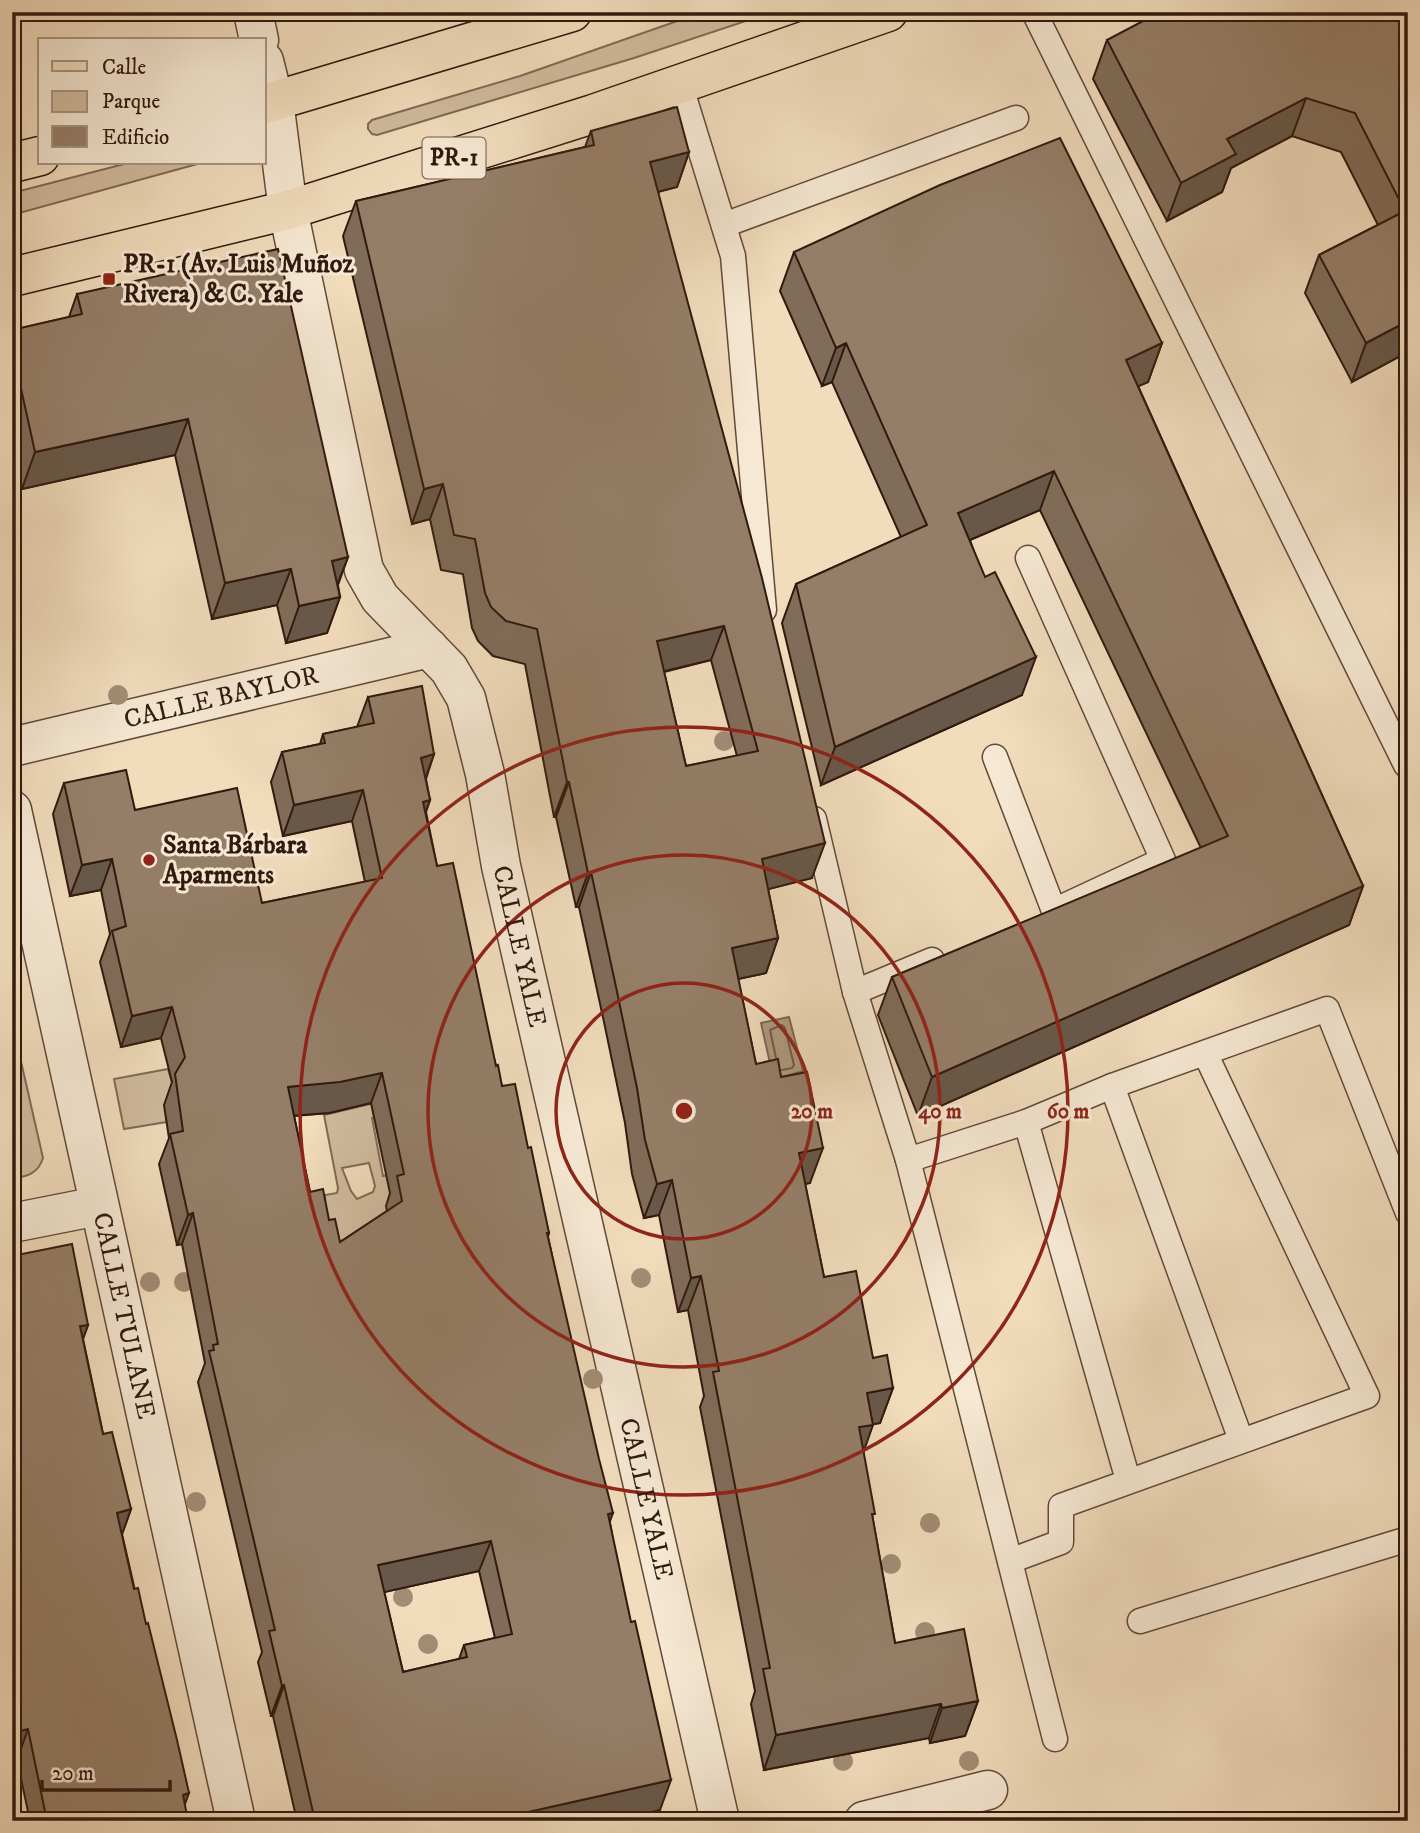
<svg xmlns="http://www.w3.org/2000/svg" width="1420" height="1833" font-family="'IM FELL DW Pica',serif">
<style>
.green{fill:#d0bb9e;stroke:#806a56;stroke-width:2;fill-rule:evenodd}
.water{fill:#b09a81;stroke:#7d6653;stroke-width:2}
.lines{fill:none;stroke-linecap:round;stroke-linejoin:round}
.shore{stroke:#705a48;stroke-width:2}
.service-casing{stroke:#614a3a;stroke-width:27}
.minor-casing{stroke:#614a3a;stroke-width:41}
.primary-casing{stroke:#31190e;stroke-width:41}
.service{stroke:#f6e8d3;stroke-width:24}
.minor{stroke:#f6e8d3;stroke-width:38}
.primary{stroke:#f1dcbc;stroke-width:38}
.tree{fill:#a28c74}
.wall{fill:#806c59;stroke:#31190e;stroke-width:2;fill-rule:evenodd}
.shaded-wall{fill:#685849;stroke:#31190e;stroke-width:2}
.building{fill:#957e68;stroke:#31190e;stroke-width:2;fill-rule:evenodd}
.ring{fill:none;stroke:#8f2418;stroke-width:3.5}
.poi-dot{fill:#8f2418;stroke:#f6e8d3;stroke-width:2.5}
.labels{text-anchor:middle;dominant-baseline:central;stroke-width:6;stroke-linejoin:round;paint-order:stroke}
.shield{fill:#f6e8d3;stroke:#6c5749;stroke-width:2}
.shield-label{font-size:24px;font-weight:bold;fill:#31190e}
.poi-label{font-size:26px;font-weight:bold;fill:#31190e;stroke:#f6e8d3;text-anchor:start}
.street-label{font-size:26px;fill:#31190e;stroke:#f6e8d3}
.centre{fill:#8f2418;stroke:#f6e8d3;stroke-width:3.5}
.ring-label{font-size:21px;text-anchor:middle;font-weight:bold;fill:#8f2418;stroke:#f6e8d3;stroke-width:6;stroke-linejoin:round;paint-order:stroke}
</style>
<rect width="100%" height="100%" fill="#f1dcbc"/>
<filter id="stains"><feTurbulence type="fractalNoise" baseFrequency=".00286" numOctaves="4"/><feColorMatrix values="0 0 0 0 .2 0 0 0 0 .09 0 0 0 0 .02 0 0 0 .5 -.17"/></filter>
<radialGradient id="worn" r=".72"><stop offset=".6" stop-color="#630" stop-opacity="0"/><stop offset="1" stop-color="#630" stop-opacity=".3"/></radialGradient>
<g class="green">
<path d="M703 12H773L634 58 377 135 372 134 368 129V124L372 120 520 76Z"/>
<path d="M128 163H201L12 215V193Z"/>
<path d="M12 1022 43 1158C38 1174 27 1176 12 1179Z"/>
<path d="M168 1069 175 1093 166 1122 124 1129 114 1079Z"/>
<path d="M400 1097 403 1110 372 1118 383 1176 414 1170 396 1252 359 1299 325 1211V1195L337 1193 338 1188 324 1115ZM369 1163 375 1186 373 1192 357 1199 351 1191 342 1168Z"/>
</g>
<path class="water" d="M789 1017 803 1071 780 1078 772 1072 761 1023Z"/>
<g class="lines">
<path class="shore" d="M776 1058 770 1030 782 1025 785 1028 794 1065 792 1068 782 1070"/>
<defs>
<g id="service">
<path d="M1034 12 1406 765"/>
<path d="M680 84 733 256 764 610"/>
<path d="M724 225 1016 118"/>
<path d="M1028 558 1163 860 1060 908"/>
<path d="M995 757 1054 911"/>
<path d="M814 819 855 992 908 1160 1026 1122 1112 1086 1327 1009 1408 1213"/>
<path d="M855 992 932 960"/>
<path d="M1112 1086 1241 1440"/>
<path d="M1026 1122 1128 1480"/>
<path d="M908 1160 1055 1739"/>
<path d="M1010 1561 1061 1542V1506L1367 1396 1205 1053"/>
<path d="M1140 1621 1408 1539"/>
</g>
<g id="minor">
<path d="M253 12 259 40"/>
<path id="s1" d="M264 61 274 101 288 210 364 570 380 598 449 669 466 698 485 774 501 866 720 1821"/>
<path id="s2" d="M12 747 429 648"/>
<path id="s3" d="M12 810 236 1821"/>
<path d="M12 1223 98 1206"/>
<path d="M864 1821 988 1790"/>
</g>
<g id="primary">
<path d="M264 104 572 12"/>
<path d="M12 163 40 156"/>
<path d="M12 277 288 210 593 114 888 12"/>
</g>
</defs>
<use href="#service" class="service-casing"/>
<use href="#minor" class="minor-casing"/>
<use href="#primary" class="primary-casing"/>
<use href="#service" class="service"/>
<use href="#minor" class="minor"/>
<use href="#primary" class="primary"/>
</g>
<g class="tree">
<circle cx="118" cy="695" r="10"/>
<circle cx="724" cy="741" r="10"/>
<circle cx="641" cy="1278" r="10"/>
<circle cx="150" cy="1282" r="10"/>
<circle cx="184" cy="1282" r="10"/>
<circle cx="593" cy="1379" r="10"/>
<circle cx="196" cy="1502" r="10"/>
<circle cx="930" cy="1523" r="10"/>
<circle cx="891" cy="1564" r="10"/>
<circle cx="403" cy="1597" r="10"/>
<circle cx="925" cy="1632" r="10"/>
<circle cx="428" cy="1644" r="10"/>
<circle cx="843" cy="1761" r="10"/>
<circle cx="969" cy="1761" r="10"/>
</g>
<g class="wall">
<path d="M1408 12V352L1352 382 1305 293 1319 255 1378 225 1341 152 1292 136 1231 168 1222 192 1167 221 1093 79 1107 40Z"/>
<path d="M591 131 689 152 677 187 658 192 812 878 768 889 778 938 766 973 738 979 756 1064 781 1077 810 1183 805 1184 824 1277 873 1358 893 1388 880 1423 873 1424 863 1451 873 1520 895 1643 978 1701 965 1736 930 1743 929 1738 764 1770 751 1704 755 1691 700 1407 704 1396 688 1310 678 1312 659 1215 644 1218 632 1174 625 1123 604 1022 579 907H576L556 817H554L525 664 493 656 478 641 472 628 463 574 441 570 430 519 412 524 343 236 356 201 585 147ZM711 660 737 756 686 766 664 672Z"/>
<path d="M794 252 1162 343 1148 382 1138 386 1363 886 1349 925 918 1116 878 1015 892 977 1201 848 1040 510 970 540 1022 695 821 785 782 623 796 584 901 537 832 382 822 386 780 291Z"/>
<path d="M77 294 348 557 338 585 340 597 327 633 286 643 277 605 212 619 175 455 22 489 12 444V330L69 317Z"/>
<path d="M368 697 434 754 426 779 430 800 426 812 437 866 502 1086 528 1148 549 1233 548 1237 610 1523 660 1810 613 1821H297L273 1716H271L258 1662 262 1652 198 1382 205 1363 182 1244 177 1245 159 1164 169 1138 164 1105 172 1082 161 1038 121 1047 100 962 110 934 101 890 70 896 53 814 64 783 135 810 262 903 365 882 352 821 283 836 271 782 282 752 320 744 323 734 357 727ZM371 1103 390 1193 386 1206 387 1211 340 1242 329 1220 310 1192 294 1116 329 1113ZM479 1571 495 1638 464 1645 459 1659 403 1672 384 1592Z"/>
<path d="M12 1256 88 1325 83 1339 103 1434 131 1509 122 1534 188 1821H30L17 1760Z"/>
</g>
<g class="shaded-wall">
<path d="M1306 98 1292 136 1231 168 1222 192 1167 221 1181 183 1227 139Z"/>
<path d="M689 152 677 187 637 197 650 162Z"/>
<path d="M1408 321V352L1352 382 1366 343Z"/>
<path d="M846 343 832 382 822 386 836 348Z"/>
<path d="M1162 343 1148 382 1112 398 1126 360Z"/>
<path d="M188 419 175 455 22 489 35 452Z"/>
<path d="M1054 471 1040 510 944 551 958 513Z"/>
<path d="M443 484 430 519 412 524 424 489Z"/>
<path d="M348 557 334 593 332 561Z"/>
<path d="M291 569 277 605 212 619 225 583Z"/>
<path d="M340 597 327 633 286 643 299 606Z"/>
<path d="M724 626 711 660 644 676 657 641Z"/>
<path d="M1036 657 1022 695 821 785 835 747Z"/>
<path d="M434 754 423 785 421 758Z"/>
<path d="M567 782H569L556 817H554Z"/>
<path d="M363 790 352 821 283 836 294 805Z"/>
<path d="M430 800 419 830 423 802Z"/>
<path d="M825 843 812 878 749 894 762 859Z"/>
<path d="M112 859 101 890 70 896 82 865Z"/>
<path d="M591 872 579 907H576L588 873Z"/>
<path d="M1363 886 1349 925 918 1116 932 1077Z"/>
<path d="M778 938 766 973 719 983 732 948Z"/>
<path d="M172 1007 161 1038 121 1047 132 1016Z"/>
<path d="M382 1073 371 1103 329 1113 276 1117 288 1087Z"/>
<path d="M823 1148 810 1183 786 1188 799 1153Z"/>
<path d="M672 1180 659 1215 644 1218 657 1184Z"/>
<path d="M193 1213 182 1244 177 1245 188 1215Z"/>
<path d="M701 1276 688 1310 678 1312 691 1278Z"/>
<path d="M88 1325 77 1355 80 1326Z"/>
<path d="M893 1388 880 1423 855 1428 867 1393Z"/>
<path d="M873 1425 861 1459 859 1427Z"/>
<path d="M131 1509 120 1540 117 1513Z"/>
<path d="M613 1513 602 1543 608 1514Z"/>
<path d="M491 1541 479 1571 367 1596 378 1565Z"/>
<path d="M284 1685 273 1716H271L282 1686Z"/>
<path d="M978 1701 965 1736 930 1743 942 1708Z"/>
<path d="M941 1704 929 1738 764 1770 776 1735Z"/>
<path d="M28 1729 17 1760 12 1761V1733Z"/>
<path d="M671 1780 660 1810 613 1821H496L497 1819Z"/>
<path d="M189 1793 179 1821 183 1795Z"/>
</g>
<g class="building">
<path d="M1160 12H1408V321L1366 343 1319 255 1405 211 1355 113 1306 98 1227 139 1236 154 1181 183 1107 40Z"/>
<path d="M677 107 689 152 650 162 762 578 825 843 762 859 778 938 732 948 756 1064 778 1059 781 1077 807 1072 823 1148 799 1153 824 1277 856 1271 873 1358 887 1355 893 1388 867 1393 873 1425 859 1427 875 1514H872L895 1643 964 1629 978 1701 942 1708 941 1704 776 1735 763 1669 770 1668 713 1372 719 1371 701 1276 691 1278 672 1180 657 1184 645 1140 637 1088 616 987 591 872 588 873 569 782H567L537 629 506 621 491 607 485 593 475 539 454 535 443 484 424 489 356 201 594 145 591 131ZM724 626 758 751 686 766 657 641Z"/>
<path d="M1060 138 1162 343 1126 360 1363 886 932 1077 892 977 1228 836 1054 471 958 513 985 577 995 572 1036 657 835 747 796 584 927 525 846 343 836 348 794 252 940 185Z"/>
<path d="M278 249 348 557 332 561 340 597 299 606 291 569 225 583 188 419 35 452 12 348V330L82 314 77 294Z"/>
<path d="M422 686 434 754 421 758 430 800 423 802 437 866 453 863 496 1066 498 1065 502 1086 515 1084 528 1148 531 1147 549 1233H547L599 1459 613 1513 608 1514 631 1622 635 1621 671 1780 497 1819V1821H315L284 1685 282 1686 269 1631 275 1630 209 1351 214 1350 213 1345 218 1344 193 1213 188 1215 170 1134 183 1131 175 1074 185 1057 172 1007 132 1016 112 931 126 926 112 859 82 865 64 783 126 770 135 810 237 788 262 903 382 878 363 790 294 805 282 752 325 743 323 734 374 723 368 697ZM382 1073 404 1174 397 1176 402 1201 340 1242 335 1219 329 1220 323 1189 310 1192 288 1087 340 1082ZM491 1541 512 1634 464 1645 467 1657 403 1672 378 1565Z"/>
<path d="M72 1244 88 1325 80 1326 103 1434 112 1432 131 1509 117 1513 134 1589 138 1588 146 1624 148 1623 177 1740 189 1793 183 1795 188 1821H47L28 1729 12 1733V1256Z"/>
</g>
<g class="ring">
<circle cx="684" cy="1111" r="128"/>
<circle cx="684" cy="1111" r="256"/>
<circle cx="684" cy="1111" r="384"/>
</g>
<g class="poi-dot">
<rect x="102" y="272" width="14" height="14" rx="3.5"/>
<circle cx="149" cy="860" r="7"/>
</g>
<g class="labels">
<rect class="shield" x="422.5" y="137.5" width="63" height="41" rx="5"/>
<g class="shield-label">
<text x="454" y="158">PR-1</text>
</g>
<g class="poi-label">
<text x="123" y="264">PR-1 (Av. Luis Muñoz<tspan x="123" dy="30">Rivera) &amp; C. Yale</tspan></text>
<text x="163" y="845">Santa Bárbara<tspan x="163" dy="30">Aparments</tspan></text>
</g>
<g class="street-label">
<text stroke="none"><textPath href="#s2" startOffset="215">CALLE BAYLOR</textPath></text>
<text stroke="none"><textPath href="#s1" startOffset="938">CALLE YALE</textPath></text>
<text stroke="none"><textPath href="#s3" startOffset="518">CALLE TULANE</textPath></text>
<text stroke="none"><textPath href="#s1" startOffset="1505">CALLE YALE</textPath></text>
</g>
</g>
<circle cx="684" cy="1111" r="10" class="centre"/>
<g class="ring-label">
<text x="812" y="1118">20 m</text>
<text x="940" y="1118">40 m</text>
<text x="1068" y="1118">60 m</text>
</g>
<rect width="1420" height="1833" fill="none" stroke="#f1dcbc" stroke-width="42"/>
<rect x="14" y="14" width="1392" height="1805" fill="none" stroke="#31190e" stroke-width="3.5"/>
<rect x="21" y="21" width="1378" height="1791" fill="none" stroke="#31190e" stroke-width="2"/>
<rect x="38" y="38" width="228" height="126" fill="#f6e8d3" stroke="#a79584" stroke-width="2"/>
<rect x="52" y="61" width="35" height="10" fill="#f1dcbc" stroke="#a79584" stroke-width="2"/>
<text x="102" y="74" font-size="21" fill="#31190e">Calle</text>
<rect x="52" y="91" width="35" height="21" fill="#d0bb9e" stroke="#a79584" stroke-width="2"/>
<text x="102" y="108" font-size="21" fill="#31190e">Parque</text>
<rect x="52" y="126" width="35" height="21" fill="#957e68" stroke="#a79584" stroke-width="2"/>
<text x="102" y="144" font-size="21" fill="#31190e">Edificio</text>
<path d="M42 1780v10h128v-10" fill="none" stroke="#31190e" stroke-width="3.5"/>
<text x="52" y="1780" font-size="21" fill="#31190e" stroke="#f6e8d3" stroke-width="5" paint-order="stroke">20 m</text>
<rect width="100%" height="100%" filter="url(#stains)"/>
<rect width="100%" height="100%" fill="url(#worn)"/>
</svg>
